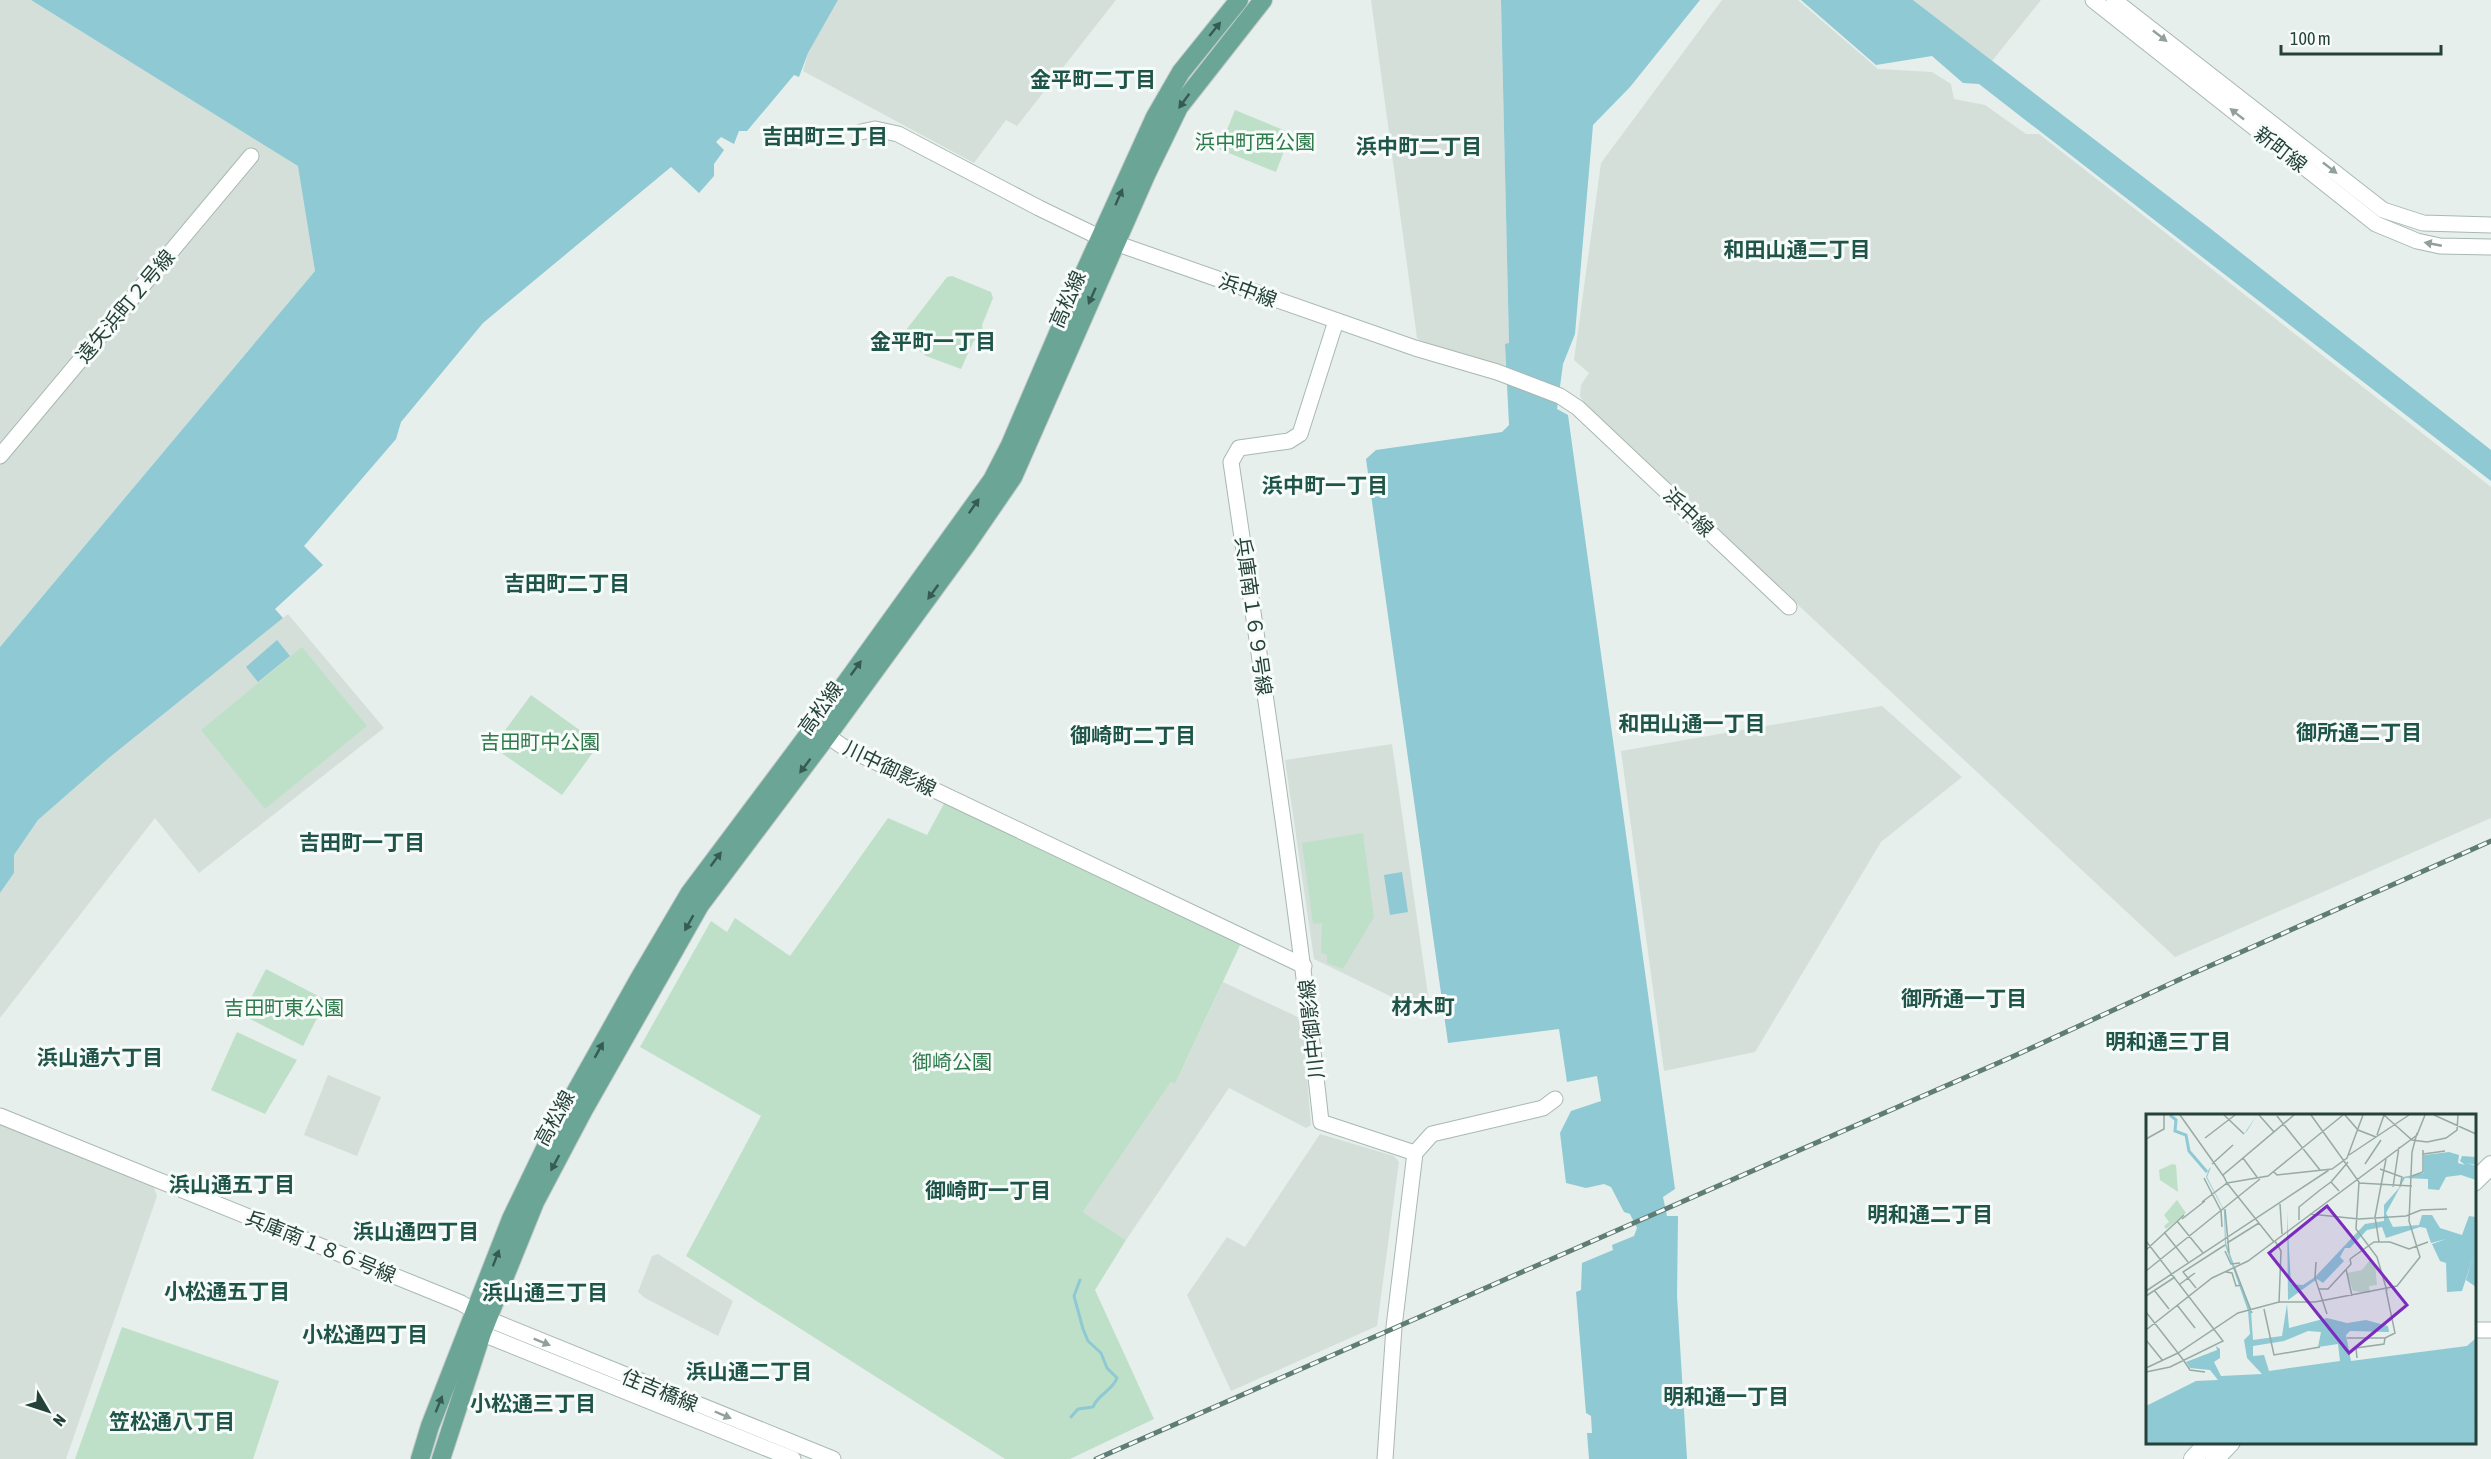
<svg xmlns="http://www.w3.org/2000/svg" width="2491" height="1459" font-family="'Asap Condensed','Noto Sans JP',sans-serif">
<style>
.built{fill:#d4dfda}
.green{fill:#bfe0c8}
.water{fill:#8ec9d4}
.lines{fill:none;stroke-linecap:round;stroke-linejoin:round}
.stream{stroke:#8ec9d4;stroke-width:3}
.tertiary-casing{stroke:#a8b8b2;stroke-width:17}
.secondary-casing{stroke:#a4bbb3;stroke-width:20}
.primary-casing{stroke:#c2cac8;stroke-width:20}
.tertiary{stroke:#fff;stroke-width:15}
.secondary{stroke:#fff;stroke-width:18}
.primary{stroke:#6aa596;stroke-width:18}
.rail-casing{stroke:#5f7d75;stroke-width:5}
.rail{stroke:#f7fbf9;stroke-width:3;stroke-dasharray:9;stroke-linecap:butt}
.oneway{fill:#365b51}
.oneway2{fill:#92a09c}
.labels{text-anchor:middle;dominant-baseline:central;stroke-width:6;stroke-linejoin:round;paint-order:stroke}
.park-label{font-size:20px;fill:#2d7a4b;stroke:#f7fbf9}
.street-label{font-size:20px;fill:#24423a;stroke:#f7fbf9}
.neighbourhood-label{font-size:21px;font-weight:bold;fill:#1f5548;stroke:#f7fbf9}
.inset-river{fill:none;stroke:#8ec9d4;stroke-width:3}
.inset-road{fill:none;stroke:#98aaa4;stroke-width:1.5}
.view{fill:#7b2cbf;fill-opacity:0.15;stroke:#7b2cbf;stroke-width:3}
.inset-edge{fill:none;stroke:#24423a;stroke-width:3}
</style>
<rect width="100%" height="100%" fill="#e6efeb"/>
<g class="built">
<path d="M0 0H31L299 166 315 271 0 647Z"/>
<path d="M838 0H1116L1017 126 1006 120 974 163 803 71 808 53Z"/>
<path d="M1371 0H1501L1509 344H1505L1506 366 1426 345 1417 338Z"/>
<path d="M1722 0H1798L1878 69 1932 72 1951 84 1954 99 1985 105 2026 134H2039L2491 487V818L2175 957 1585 406 1580 396 1581 385 1589 373 1574 360 1601 163Z"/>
<path d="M1913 0H2041L1992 61Z"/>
<path d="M288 614 384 728 199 873 155 818 0 1018V893L14 873V855L38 820 110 757Z"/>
<path d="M1882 706 1962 777 1881 842 1755 1052 1664 1071 1621 751Z"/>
<path d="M1392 744 1431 1016 1314 959 1285 760Z"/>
<path d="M1223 982 1302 1019 1311 1125 1306 1128 1229 1088 1126 1240 1083 1212 1171 1082 1175 1084Z"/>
<path d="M328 1075 381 1097 357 1156 304 1135Z"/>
<path d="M0 1123 153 1185 157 1196 66 1459H0Z"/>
<path d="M1320 1134 1394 1156 1399 1162 1377 1326 1231 1391 1187 1295 1227 1237 1245 1247Z"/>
<path d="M658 1254 733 1301 718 1336 645 1298 638 1292 652 1256Z"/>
</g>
<g class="green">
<path d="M1235 110 1291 133 1276 172 1219 149Z"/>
<path d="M952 276 991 292 993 298 982 325 984 340 983 344 974 340 961 369 926 356 904 339 903 334 947 277Z"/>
<path d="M302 647 367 726 265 809 201 730Z"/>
<path d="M531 695 599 744 562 795 490 745 495 744Z"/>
<path d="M946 800 1241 943 1175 1084 1171 1082 1083 1212 1126 1240 1095 1290 1154 1419 1070 1459H1005L686 1256 761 1116 640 1047 711 921 727 932 735 918 790 956 888 818 927 835Z"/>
<path d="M1363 833 1374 917 1343 969 1327 963V955L1321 953 1322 923 1313 924 1302 843Z"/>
<path d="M266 969 326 1000 303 1046 242 1015Z"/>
<path d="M237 1032 297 1060 265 1114 211 1090Z"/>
<path d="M122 1327 279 1381 253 1459H75Z"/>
</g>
<g class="water">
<path d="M31 0H838L808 53 799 77 794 75 747 131H739L734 144 721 137 716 142 724 150 714 164V176L699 193 671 167 483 323 401 422 396 439 304 546 323 565 275 609 283 618 110 757 38 820 14 855V873L0 893V647L315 271 298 166Z"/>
<path d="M1501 0H1700L1630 87 1593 125 1575 334 1563 364 1557 409 1568 415 1675 1189 1663 1197 1667 1216H1678L1677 1296 1687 1459H1589L1587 1433H1592L1591 1416 1586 1413 1576 1292 1581 1290 1582 1263 1613 1250 1612 1245 1634 1236 1637 1228 1630 1214 1624 1212 1611 1187 1604 1184 1586 1188 1566 1183 1560 1133 1571 1111 1601 1101 1597 1076 1567 1082 1559 1029 1448 1043 1366 459 1376 450 1502 432 1509 425 1505 344 1509 343Z"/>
<path d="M1801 0H1913L2211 229 2491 450V481L1979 84 1963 83 1932 56 1876 65Z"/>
<path d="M277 640 290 656 258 682 246 667Z"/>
<path d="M1402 872 1408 912 1390 915 1384 875Z"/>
</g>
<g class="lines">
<path class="stream" d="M1071 1417 1078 1409 1093 1407C1098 1394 1112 1391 1117 1378L1107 1368 1101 1353 1088 1341 1083 1329 1074 1296 1080 1280"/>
<defs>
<g id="tertiary">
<path d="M2093 0 2376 224 2417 241 2440 246 2491 247"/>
<path d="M2114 0 2383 210 2423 223 2491 225"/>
<path d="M861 132 875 129 898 134 1039 208 1101 238 1415 348 1497 372 1560 396 1578 408 1789 607"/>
<path d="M1336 321 1300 434 1289 441 1239 448 1231 462C1263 682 1297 901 1321 1122L1415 1153"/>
<path d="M0 456 251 156"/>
<path d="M819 730 842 746 1304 966"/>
<path d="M0 1116 461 1303 488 1319 833 1459"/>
<path d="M1415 1153 1432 1134 1543 1108 1555 1099"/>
<path d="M473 1330 793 1459"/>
<path d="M2474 1330H2491"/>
<path d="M1385 1459 1394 1327 1415 1153"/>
</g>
<g id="secondary">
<path d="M2474 1182 2491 1165"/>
<path d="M2193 1459 2209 1442"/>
<path d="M2215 1459 2231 1442"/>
</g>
<g id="primary">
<path d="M420 1459 430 1426 511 1219 552 1134 639 979 689 894 814 727 992 480 1010 445 1080 282 1155 117 1181 72 1239 0"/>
<path d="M441 1459 482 1333 535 1202 583 1111 700 905 827 736 967 544 1013 477 1146 175 1179 107 1263 0"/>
</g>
</defs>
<use href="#tertiary" class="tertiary-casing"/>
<use href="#secondary" class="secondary-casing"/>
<use href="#primary" class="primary-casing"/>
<use href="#tertiary" class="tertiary"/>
<use href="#secondary" class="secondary"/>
<use href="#primary" class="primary"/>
<defs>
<path id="rail" d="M1096 1459 2014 1056 2187 976 2491 841"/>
</defs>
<use href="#rail" class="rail-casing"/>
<use href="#rail" class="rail"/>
</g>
<defs><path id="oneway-solid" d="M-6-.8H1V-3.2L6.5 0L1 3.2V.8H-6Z" transform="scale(1.5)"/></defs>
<g class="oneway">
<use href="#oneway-solid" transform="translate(1215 29) rotate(-51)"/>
<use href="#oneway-solid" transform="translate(1184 101) rotate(126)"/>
<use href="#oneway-solid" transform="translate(1119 197) rotate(-66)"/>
<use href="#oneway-solid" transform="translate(1092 296) rotate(114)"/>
<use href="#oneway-solid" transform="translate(974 506) rotate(-55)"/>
<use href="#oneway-solid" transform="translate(933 592) rotate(126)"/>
<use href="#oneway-solid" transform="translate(856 668) rotate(-54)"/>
<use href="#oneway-solid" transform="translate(805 766) rotate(127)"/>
<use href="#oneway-solid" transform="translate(716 859) rotate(-53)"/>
<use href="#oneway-solid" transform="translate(689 923) rotate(119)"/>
<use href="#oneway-solid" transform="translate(599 1050) rotate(-61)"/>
<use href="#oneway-solid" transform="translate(555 1163) rotate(118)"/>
<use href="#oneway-solid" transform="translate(496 1258) rotate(-69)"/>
<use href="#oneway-solid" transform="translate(439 1404) rotate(-68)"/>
</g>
<g class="oneway2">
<use href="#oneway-solid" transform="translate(2160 36) rotate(38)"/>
<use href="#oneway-solid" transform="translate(2237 114) rotate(-142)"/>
<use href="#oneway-solid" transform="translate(2330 168) rotate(38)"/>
<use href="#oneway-solid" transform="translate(2433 244) rotate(-169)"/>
<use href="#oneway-solid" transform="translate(542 1342) rotate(22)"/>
<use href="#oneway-solid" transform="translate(723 1415) rotate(23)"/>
</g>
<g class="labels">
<g class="park-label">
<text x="1255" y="141">浜中町西公園</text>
<text x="540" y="741">吉田町中公園</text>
<text x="284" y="1007">吉田町東公園</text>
<text x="952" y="1061">御崎公園</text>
</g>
<g class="street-label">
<text transform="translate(2281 149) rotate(38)">新町線</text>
<text transform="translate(1248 290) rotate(21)">浜中線</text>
<text transform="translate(1067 299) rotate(-66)">高松線</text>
<text transform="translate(125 306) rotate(-50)">遠矢浜町２号線</text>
<text transform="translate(1689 512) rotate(44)">浜中線</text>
<text transform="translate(1254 616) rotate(82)">兵庫南１６９号線</text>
<text transform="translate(820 708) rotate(-54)">高松線</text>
<text transform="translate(890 768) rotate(26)">川中御影線</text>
<text transform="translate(1311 1029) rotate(-96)">川中御影線</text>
<text transform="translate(554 1118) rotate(-61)">高松線</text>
<text transform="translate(321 1246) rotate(22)">兵庫南１８６号線</text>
<text transform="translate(660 1390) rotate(22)">住吉橋線</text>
</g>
<g class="neighbourhood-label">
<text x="1093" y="79">金平町二丁目</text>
<text x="825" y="136">吉田町三丁目</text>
<text x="1419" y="146">浜中町二丁目</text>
<text x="1797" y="249">和田山通二丁目</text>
<text x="933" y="341">金平町一丁目</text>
<text x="1325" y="485">浜中町一丁目</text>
<text x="567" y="583">吉田町二丁目</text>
<text x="1692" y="723">和田山通一丁目</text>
<text x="2359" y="732">御所通二丁目</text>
<text x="1133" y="735">御崎町二丁目</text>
<text x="362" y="842">吉田町一丁目</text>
<text x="1964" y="998">御所通一丁目</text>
<text x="1423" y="1006">材木町</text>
<text x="2168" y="1041">明和通三丁目</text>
<text x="100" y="1057">浜山通六丁目</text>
<text x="232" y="1184">浜山通五丁目</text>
<text x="988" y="1190">御崎町一丁目</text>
<text x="1930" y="1214">明和通二丁目</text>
<text x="416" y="1231">浜山通四丁目</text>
<text x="227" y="1291">小松通五丁目</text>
<text x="545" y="1292">浜山通三丁目</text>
<text x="365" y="1334">小松通四丁目</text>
<text x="749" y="1371">浜山通二丁目</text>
<text x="1726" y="1396">明和通一丁目</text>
<text x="533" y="1403">小松通三丁目</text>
<text x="172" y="1421">笠松通八丁目</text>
</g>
</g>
<g transform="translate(2146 1114)">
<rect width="330" height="330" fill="#e6efeb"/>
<path d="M26 50 30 51 32 78 14 66 13 56ZM31 86 40 99 20 115 18 112 23 108 18 101ZM223 147 229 150 231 171 223 172 224 179 207 177 201 159 216 156Z" fill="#bfe0c8"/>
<path d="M111 1 101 17 65 53 61 63 79 98 80 129 105 197 107 226 136 222 141 190 143 214 181 204 201 209 220 206 242 212 243 218 204 217 200 221 205 247 321 232 330 224V329H0V292L50 267 72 266 64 256 44 254 40 248 71 236 70 232 74 235V244L68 248 75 262 116 260 101 244 98 226 104 220 102 197 79 131 78 97 60 63 63 55 98 20ZM162 217 175 218 172 233 192 230 194 247 123 257 118 241 107 242V232L138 227ZM303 38 313 41 312 49 319 51 314 47 316 42 330 43V51L321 49 330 52V66L315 61 300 63 293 76 282 75V65L259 64 240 99 247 113 273 111 276 101H286L294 114 316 121 323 102 330 103V173L320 166 327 143 316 177 301 178 300 149 294 147 286 130 300 125 285 129 280 114 274 113 240 124 236 113 221 116 204 134H199L194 143 198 147 177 169 171 165 142 186 141 98 145 170 157 171 169 163 219 110 238 107V91L253 74 257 63 278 59V41Z" fill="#8ec9d4" fill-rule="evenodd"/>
<path class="inset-river" d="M24 1 30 6 29 17 40 21 43 37 61 58M311 329 330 277M316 329 330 289M320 329 330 299M324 329 330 310"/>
<path class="inset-road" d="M34 1 78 63M78 1 98 20M113 1 128 18M165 1 213 68 210 115 231 143 241 177M199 1 212 16 230 23M238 1 266 26 281 28 300 24 311 16 312 1M288 1 330 20M131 2 174 56M231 21 238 1M59 24 89 1M0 25 18 15V1M277 40 299 37M203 41 263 1M97 44 111 63M66 50 87 31M219 50 235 26M234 55 256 63 254 73M127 57 131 61 186 55 201 44 217 1M266 62 277 58V36M58 64 75 97 76 113M185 68 202 48M213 69 266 72M247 73 253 33M56 88 81 69 77 61 148 1M134 90 136 120M79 95 83 139M275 96 301 95M164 100 213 105 260 102 275 96M36 105 59 87M153 106V93L174 76 185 68 193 77M31 107 57 139M18 118 42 148M0 127 77 227 24 253 0 258M129 127 135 137 133 189M128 128 81 69 122 62 197 1M233 128 229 103 240 45M81 129 113 109M0 136 38 101M79 137 85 150 94 149M204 145 228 128H244L263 135 282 128M170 148 169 164 181 200M88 153 106 199M200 155 206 182M0 157 114 65M80 158 86 159 90 172 95 171M49 159 42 164 50 174M34 170 42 164 37 158 79 131M173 175H182L205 150 204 145M8 176 23 195M0 177 183 56M0 182 29 163M31 191 49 214M118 195 128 241 174 233M0 198 32 239 92 199 133 188H169L251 172 274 143 263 107 266 38 271 19M0 216 66 164 102 147 271 21 279 1M201 224H239L238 230 210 234 211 244M239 224 249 219 240 176M0 226 17 247M38 247 44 256 59 258M0 254 32 239 38 247"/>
<path class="view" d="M181 92 261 191 203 239 123 139Z"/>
<rect width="330" height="330" class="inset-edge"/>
</g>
<g transform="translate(48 1411) rotate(129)" stroke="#f7fbf9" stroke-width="4.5" paint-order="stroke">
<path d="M0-4.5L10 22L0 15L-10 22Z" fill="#24423a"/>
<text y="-9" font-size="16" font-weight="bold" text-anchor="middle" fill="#24423a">N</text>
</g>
<path d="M2281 45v9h160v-9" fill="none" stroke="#24423a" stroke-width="3"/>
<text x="2290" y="45" font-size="18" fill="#24423a" stroke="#f7fbf9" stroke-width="4.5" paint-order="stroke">100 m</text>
</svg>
